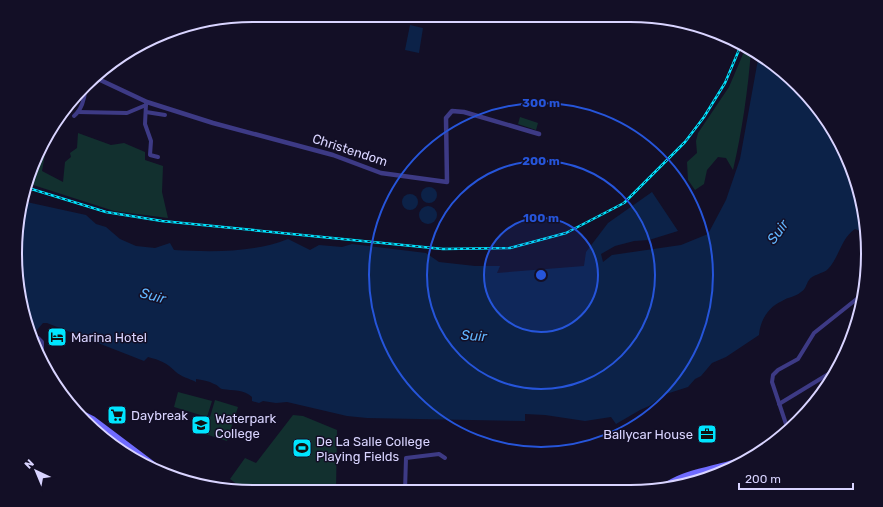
<svg xmlns="http://www.w3.org/2000/svg" width="883" height="507" font-family="Rubik,sans-serif">
<style>
.green{fill:#12302f}
.water{fill:#0c2248}
.lines{fill:none;stroke-linecap:round;stroke-linejoin:round}
.minor{stroke:#3d3a85;stroke-width:4}
.tertiary{stroke:#3d3a85;stroke-width:4.5}
.secondary{stroke:#6f6bff;stroke-width:5.5}
.rail-casing{stroke:#00e5ff;stroke-width:2.5}
.rail{stroke:#130f26;stroke-width:1;stroke-dasharray:3;stroke-linecap:butt}
.ring{fill:none;stroke:#2655da;stroke-width:2}
.labels{text-anchor:middle;dominant-baseline:central;stroke-width:3;stroke-linejoin:round;paint-order:stroke}
.street-label{font-size:13px;fill:#d9d4ff;stroke:#130f26}
.poi-label{font-size:13px;fill:#d9d4ff;stroke:#130f26;text-anchor:start}
.water-label{font-size:14px;font-style:italic;fill:#62b6ff;stroke:#130f26}
.rim{fill:none;stroke:#d9d4ff;stroke-width:2}
.centre{fill:#2655da;stroke:#130f26;stroke-width:2}
.ring-label{font-size:12px;text-anchor:middle;font-weight:bold;fill:#2655da;stroke:#130f26;stroke-width:3;stroke-linejoin:round;paint-order:stroke}
</style>
<rect width="100%" height="100%" fill="#130f26"/>
<g class="green">
<path d="M746 47 751 50C748 90 742 131 733 170L726 158 718 157 707 170 704 184 695 190 688 180 687 162 697 153 696 141 698 133 729 87Z"/>
<path d="M520 117 538 123 536 130 518 124Z"/>
<path d="M78 133 111 145 124 143 145 152V160L163 166 162 192 168 218 114 211 27 183 44 145 47 144 42 171 63 182 65 162 71 157 70 153 77 148Z"/>
<path d="M178 392 212 401 207 417 174 407Z"/>
<path d="M215 400 238 407 227 441 205 434Z"/>
<path d="M293 415 303 416 337 430 336 491H293L286 487H281C269 494 255 494 244 485L242 488 230 479 245 458 256 463Z"/>
<path d="M82 417 145 464 121 452Z"/>
</g>
<g class="water">
<path d="M410 25 423 28 419 53 405 50Z"/>
<path d="M759 54 828 121 863 207V232L855 229C841 238 839 258 828 269 823 274 813 274 809 280 806 284 806 289 801 292 795 297 788 297 782 301 768 307 760 321 759 335L726 357 712 363 701 376 695 379 688 387 666 394 649 406 640 410 616 424 611 417 585 421 545 415 525 414V421L367 418 347 416 287 402 276 403 263 401 259 403 252 401V397C244 389 233 391 222 389 219 388 218 385 214 384 209 381 202 380 196 379V382C190 379 180 376 176 372 167 363 160 360 148 357L144 361 47 323H43L31 337 15 269 22 201 86 215 96 224 106 227 120 239 136 246 155 248 170 243 174 250C210 252 254 253 288 239L310 250 319 245 342 247 352 244 426 253 439 262 475 266H500L497 273 584 266 586 252 608 223 652 192 678 231 649 240 634 241 615 246 601 254 603 262 612 255 681 245 708 234 726 200 740 159Z"/>
<circle cx="429" cy="195" r="8"/>
<circle cx="410" cy="202" r="8"/>
<circle cx="428" cy="215" r="9"/>
</g>
<g class="lines">
<g class="minor">
<path d="M146 104 145 124 151 141 150 155 158 157"/>
<path d="M78 112 127 113 146 105"/>
<path d="M146 112 165 115"/>
<path d="M74 116C81 110 85 99 85 90"/>
<path d="M32 341 38 338 42 342V359"/>
<path d="M779 404 835 370"/>
<path d="M788 430 772 382 773 375 778 370 798 359 814 333 863 294"/>
<path d="M405 491 406 458 439 454 445 458"/>
<path d="M627 491 635 487 638 491"/>
</g>
<path class="tertiary" d="M96 78 147 102 213 123 333 155 381 173 447 182 446 118 452 111 464 112 539 134"/>
<g class="secondary">
<path d="M73 409 93 419 166 474"/>
<path d="M662 488C680 474 700 472 721 466 733 463 744 459 755 455"/>
</g>
<defs>
<path id="rail" d="M25 187 106 212 162 221 443 249 510 248 566 233 624 203 685 142 704 117 725 83 741 45"/>
</defs>
<use href="#rail" class="rail-casing"/>
<use href="#rail" class="rail"/>
</g>
<circle cx="541" cy="275" r="57" fill="#2655da" fill-opacity=".12"/>
<g class="ring">
<circle cx="541" cy="275" r="57"/>
<circle cx="541" cy="275" r="114"/>
<circle cx="541" cy="275" r="172"/>
</g>
<defs>
<symbol id="hotel-square" viewBox="-11 -11 22 22"><rect x="-9" y="-9" width="18" height="18" rx="4" fill="#00e5ff" stroke="#130f26"/><path d="M-6-4.5h1.5V1H6V5H4.5V3h-9V5H-6ZM-4 0a1.8 1.8 0 1 1 3.6 0ZM.5 0V-2.5h3Q6-2.5 6 0Z" fill="#111"/></symbol>
<symbol id="supermarket-square" viewBox="-11 -11 22 22"><rect x="-9" y="-9" width="18" height="18" rx="4" fill="#00e5ff" stroke="#130f26"/><path d="M-6-5.5h2.5l.6 2H6L4.5 2H-2.5L-4.4-4H-6ZM-1.5 3.2a1.3 1.3 0 1 0 .1 0ZM3 3.2a1.3 1.3 0 1 0 .1 0Z" fill="#111"/></symbol>
<symbol id="school-square" viewBox="-11 -11 22 22"><rect x="-9" y="-9" width="18" height="18" rx="4" fill="#00e5ff" stroke="#130f26"/><path d="M0-5L7-2L0 1L-7-2ZM-4 1L0 2.5L4 1V4Q0 6-4 4Z" fill="#111"/></symbol>
<symbol id="office-square" viewBox="-11 -11 22 22"><rect x="-9" y="-9" width="18" height="18" rx="4" fill="#00e5ff" stroke="#130f26"/><path d="M-6-3h4V-5.5h4V-3h4V5H-6ZM-1-4.5V-3h2v-1.5ZM-6 0V1H6V0Z" fill="#111"/></symbol>
<symbol id="stadium-square" viewBox="-11 -11 22 22"><rect x="-9" y="-9" width="18" height="18" rx="4" fill="#00e5ff" stroke="#130f26"/><path d="M0-5a6.5 5 0 1 0 0 10a6.5 5 0 1 0 0-10ZM-3.5-1.8h7v3.6h-7Z" fill="#111"/></symbol>
</defs>
<g fill-rule="evenodd">
<use href="#hotel-square" x="46" y="326" width="22" height="22"/>
<use href="#supermarket-square" x="106" y="404" width="22" height="22"/>
<use href="#school-square" x="190" y="414" width="22" height="22"/>
<use href="#office-square" x="696" y="423" width="22" height="22"/>
<use href="#stadium-square" x="291" y="437" width="22" height="22"/>
</g>
<g class="labels">
<g class="street-label">
<text transform="translate(350 150) rotate(18)">Christendom</text>
</g>
<g class="poi-label">
<text x="71" y="337">Marina Hotel</text>
<text x="131" y="415">Daybreak</text>
<text x="215" y="418">Waterpark<tspan x="215" dy="15">College</tspan></text>
<text x="693" y="434" text-anchor="end">Ballycar House</text>
<text x="316" y="441">De La Salle College<tspan x="316" dy="15">Playing Fields</tspan></text>
</g>
<g class="water-label">
<text transform="translate(778 232) rotate(-54)">Suir</text>
<text transform="translate(153 296) rotate(15)">Suir</text>
<text transform="translate(474 336) rotate(3)">Suir</text>
</g>
</g>
<path d="M0 0H883V507H0ZM253 22H630A231 231 0 0 1 861 253V254A231 231 0 0 1 630 485H253A231 231 0 0 1 22 254V253A231 231 0 0 1 253 22Z" fill="#130f26" fill-rule="evenodd"/>
<path class="rim" d="M253 22H630A231 231 0 0 1 861 253V254A231 231 0 0 1 630 485H253A231 231 0 0 1 22 254V253A231 231 0 0 1 253 22Z"/>
<circle cx="541" cy="275" r="6" class="centre"/>
<g class="ring-label">
<text x="541" y="107">300 m</text>
<text x="541" y="165">200 m</text>
<text x="541" y="222">100 m</text>
</g>
<g transform="translate(36 471) rotate(316)" stroke="#130f26" stroke-width="3" paint-order="stroke">
<path d="M0-3L7 15L0 10L-7 15Z" fill="#d9d4ff"/>
<text y="-6" font-size="11" font-weight="bold" text-anchor="middle" fill="#d9d4ff">N</text>
</g>
<path d="M739 483v6h114v-6" fill="none" stroke="#d9d4ff" stroke-width="2"/>
<text x="745" y="483" font-size="12" fill="#d9d4ff" stroke="#130f26" stroke-width="3" paint-order="stroke">200 m</text>
</svg>
